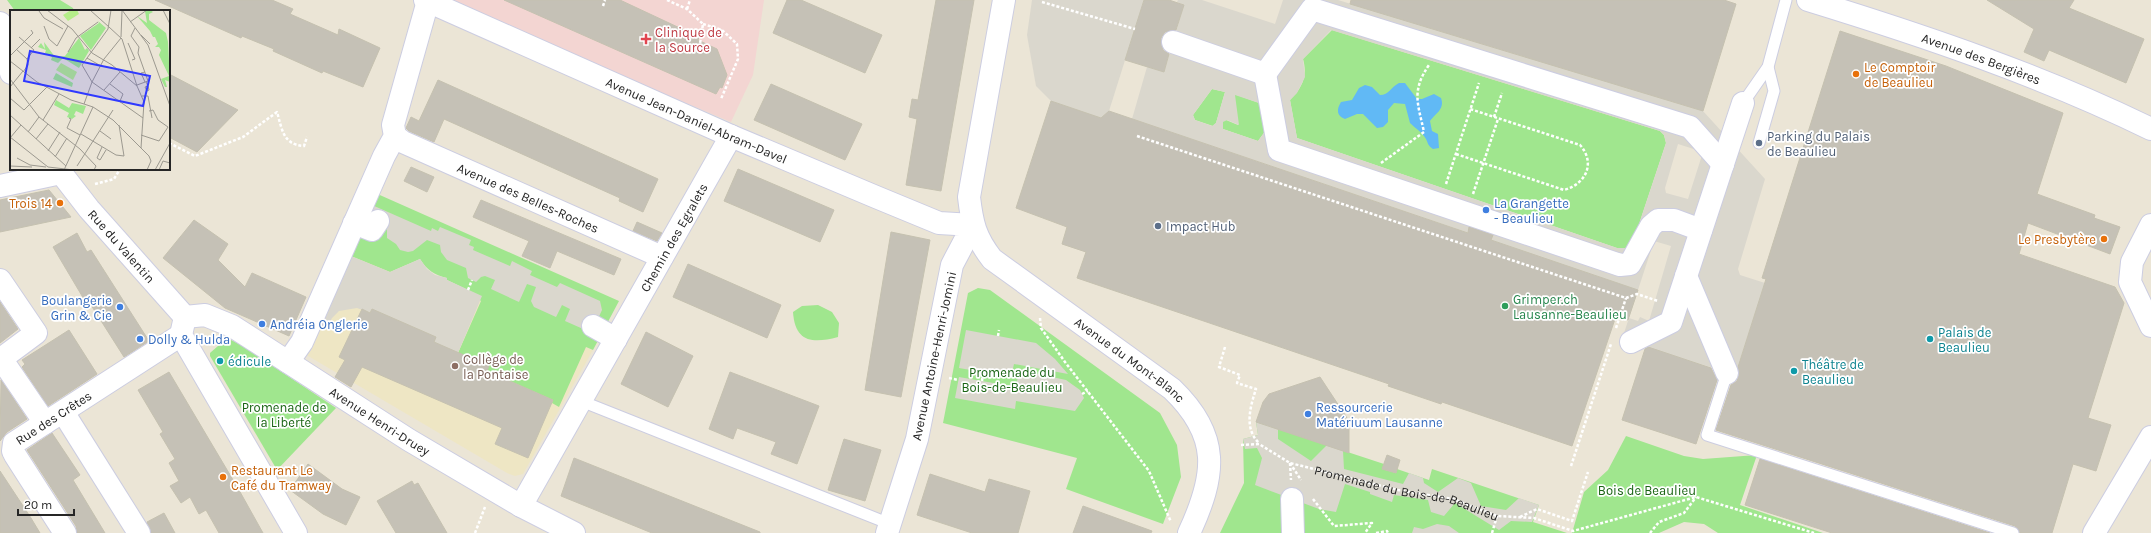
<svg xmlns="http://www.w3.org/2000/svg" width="2151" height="533" font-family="Karla,sans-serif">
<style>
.education{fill:#eee6c4}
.medical{fill:#f3d5d2}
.green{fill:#a0e68e}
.plaza{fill:#dad7cd;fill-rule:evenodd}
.water{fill:#61b9f5}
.building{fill:#c5c1b6;stroke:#c5c1b0}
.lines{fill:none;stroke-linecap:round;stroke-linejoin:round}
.lane-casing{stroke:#cccde1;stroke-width:13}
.street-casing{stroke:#cccde1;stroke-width:24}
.secondary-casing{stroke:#cccde1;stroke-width:24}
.path{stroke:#fff;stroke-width:2.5;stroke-dasharray:3 2;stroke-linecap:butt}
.lane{stroke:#fff;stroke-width:11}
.street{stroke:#fff;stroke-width:22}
.secondary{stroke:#fff;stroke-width:22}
.health-dot{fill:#e0444e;stroke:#fff;stroke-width:1.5}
.food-dot{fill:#e8710a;stroke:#fff;stroke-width:1.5}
.service-dot{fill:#5c6f8a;stroke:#fff;stroke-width:1.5}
.shop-dot{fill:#3f7fe0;stroke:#fff;stroke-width:1.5}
.leisure-dot{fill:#2e9e5b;stroke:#fff;stroke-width:1.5}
.culture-dot{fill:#0f9aa8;stroke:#fff;stroke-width:1.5}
.education-dot{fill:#8d6e63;stroke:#fff;stroke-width:1.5}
.labels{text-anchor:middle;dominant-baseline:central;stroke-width:3.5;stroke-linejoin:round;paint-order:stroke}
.health-label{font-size:13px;fill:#be3a42;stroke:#fff;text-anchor:start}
.street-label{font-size:13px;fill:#262626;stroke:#fff}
.food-label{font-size:13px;fill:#c56008;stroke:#fff;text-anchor:start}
.service-label{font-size:13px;fill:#4e5e75;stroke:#fff;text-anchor:start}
.shop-label{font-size:13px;fill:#366cbe;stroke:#fff;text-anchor:start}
.leisure-label{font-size:13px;fill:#27864d;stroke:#fff;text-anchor:start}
.culture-label{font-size:13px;fill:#0d838f;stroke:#fff;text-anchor:start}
.education-label{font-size:13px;fill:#785e54;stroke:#fff;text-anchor:start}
.park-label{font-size:13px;fill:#1a6514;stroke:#fff}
.inset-road{fill:none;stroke:#9c9990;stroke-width:1}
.view{fill:#2f39ff;fill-opacity:0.15;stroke:#2f39ff;stroke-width:2}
.inset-edge{fill:none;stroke:#262626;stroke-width:2}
</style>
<rect width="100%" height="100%" fill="#ebe5d6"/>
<path class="education" d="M346 254 481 301 593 350 523 474 515 476 507 473 303 353Z"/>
<path class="medical" d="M446 0H764L753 75 731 122 448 3Z"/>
<g class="green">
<path d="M7 0H60L73 8 74 11H15Z"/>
<path d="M1332 30 1660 131 1664 135 1666 143 1632 245 1626 248H1617L1297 138 1290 100C1302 88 1308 76 1303 59Z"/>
<path d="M1212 89 1225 92 1216 123 1213 126 1195 120 1193 115Z"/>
<path d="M1234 94 1262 104 1266 130 1258 141 1223 129V121L1226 120 1238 125Z"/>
<path d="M373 192 619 301 593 350 586 347 559 407 552 403 553 400 487 371 488 366 458 353 481 301 468 290 447 280V278C434 275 427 270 420 259L390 272 346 254Z"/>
<path d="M978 288 990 290 1160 413 1177 445 1181 477 1163 524 1066 489 1077 458 943 423 968 293Z"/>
<path d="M818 305 832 312 839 323 838 337C812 344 795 342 793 312L802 306Z"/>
<path d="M227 338 241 345 336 408 277 470 210 356V353Z"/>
<path d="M1256 422 1384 464 1382 469 1396 473 1397 469 1429 480 1432 469 1539 505 1533 522 1567 533H1220L1244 483 1243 439 1258 435Z"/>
<path d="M1626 436 1684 456 1703 459 1757 455 1740 505 1823 533H1718L1704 524 1684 522 1659 533H1572L1584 492 1608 470Z"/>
</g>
<g class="plaza">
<path d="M1032 0H1144L1109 111 1101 118 1051 101 1036 86 1027 35Z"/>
<path d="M1178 0H1202L1275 24 1283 0H1338L1703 111 1765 179 1738 269 1740 275 1765 283 1735 375 1622 339 1629 318 1638 321 1640 317 1649 321 1671 246 1654 241 1638 290 1132 119 1147 67 1164 72 1184 5 1177 2ZM1331 30 1660 131 1664 135 1666 143 1632 245 1626 248H1617L1297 138 1290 100 1297 93 1305 77 1303 59ZM1212 89 1225 92 1216 123 1212 126 1195 120 1193 115ZM1235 95 1262 104 1266 130 1258 141 1223 129V122L1227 120 1239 125ZM1678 144 1703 152 1688 199 1666 193 1665 188Z"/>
<path d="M372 205 431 231 432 228 438 231 440 227 471 240 469 245 474 247 473 250 510 266 512 261 532 271 530 275 557 287 560 283 600 301 602 310 596 323 590 332 565 321 570 309 562 305 556 317 534 307 531 301 536 287 527 284 519 302 491 289 495 280 485 276 481 277 476 282 468 278 466 268 447 260 441 252 440 245 427 240 413 251 408 252 400 250 396 244 387 238V225L368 213Z"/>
<path d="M346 254 390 272 420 259 427 269 435 275 447 278V280L482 296 458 353 434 342 436 337 372 309 370 313 357 308 339 311 332 318 326 330 315 325Z"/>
<path d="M966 330 1036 343 1055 359 1068 374 1014 364 1011 377 959 368Z"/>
<path d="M1019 370 1066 380 1080 390 1084 398 1075 411 1016 401 1015 409 955 398 959 377 1016 387Z"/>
<path d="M1256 422 1278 429V439L1311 461 1327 445 1343 451 1344 469 1403 484 1409 473 1423 478 1424 483 1438 492 1458 478 1471 483 1481 506 1506 510 1519 498 1539 505 1532 522 1511 521 1499 530 1455 503 1444 516 1431 512 1428 500 1394 495 1392 502 1370 494V492L1345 484 1336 512 1319 509 1255 485 1262 458 1257 448 1245 449 1243 439 1258 435Z"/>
<path d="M1437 524 1449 526 1459 533H1412L1414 527 1423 529Z"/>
</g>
<path class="water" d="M1399 83H1405L1417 99H1422L1434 94 1441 98C1445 109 1436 113 1430 121L1432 131 1438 134 1439 148 1433 149C1428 146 1428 143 1426 139 1422 132 1415 128 1410 123L1405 104 1394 103 1388 110V122L1383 127 1377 128 1363 114H1357L1345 119C1337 116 1336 110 1341 102L1352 100 1359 88 1365 85 1372 87 1380 95C1389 95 1391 87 1399 83Z"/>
<g class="building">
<path d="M155 0H272L293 9 290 14 338 35 339 29 380 48 363 87 323 71 322 73 273 51 274 49 242 36 241 38Z"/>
<path d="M504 0H620L699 37 698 40 717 49 727 75 722 88 720 87 716 94Z"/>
<path d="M787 0H801L882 35 865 73 773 33Z"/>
<path d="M936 0H974L941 191 906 185 917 119 909 117 912 99 918 100Z"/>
<path d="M1144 0H1169L1184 5 1176 30 1165 32 1161 38 1163 50 1169 54 1164 72 1125 60Z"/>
<path d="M1351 0H1724L1736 4 1703 111 1350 4Z"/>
<path d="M1987 0H2074L2069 8 2144 39 2126 83 2049 50 2044 61 2024 52 2034 29Z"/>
<path d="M1840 31 1946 66 2063 113 2037 194 2095 215 2094 218 2120 227 2110 254 2028 223 2019 254 2115 287 2124 303 2088 418 2111 425 2096 471 2073 464 2052 533H2020L2015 526 1716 430 1731 385 1737 381 1739 375 1738 367 1766 279 1762 278Z"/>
<path d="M169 74 238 110 197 152 169 137Z"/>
<path d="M438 80 658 179 643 212 619 201 620 198 444 119 434 142 409 131 406 128 411 117 419 121Z"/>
<path d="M771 84 862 124 845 160 754 120Z"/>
<path d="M1051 101 1101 118 1109 111 1468 233 1469 227 1493 235 1491 240 1638 290 1628 320 1616 316 1572 446 1442 402 1441 404 1388 386 1389 384 1077 278 1086 252 1062 244 1067 227 1016 208Z"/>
<path d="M411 167 434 177 427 192 404 181Z"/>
<path d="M738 169 834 210 820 242 724 201Z"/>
<path d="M49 190 71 217 0 232V200Z"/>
<path d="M481 200 621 259 614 275 557 251 550 268 522 256 529 241 473 217Z"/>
<path d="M194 220 228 244 218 260 245 287 252 273 306 297 289 336 225 308 163 258Z"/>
<path d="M637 222 662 233 657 241 633 231Z"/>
<path d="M891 232 930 240 901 397 865 390Z"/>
<path d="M77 233 87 252 91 250 149 341 124 357 91 305 88 306 53 247Z"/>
<path d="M688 264 781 305 767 338 673 297Z"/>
<path d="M0 302 18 329 0 343Z"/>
<path d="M362 309 370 313 372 309 436 337 434 342 489 366 487 371 553 400 528 458 495 444 502 428 362 367 351 387 335 377 345 360 339 357Z"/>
<path d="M69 330 97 374 48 406 22 367 25 364 22 360Z"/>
<path d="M646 332 693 356 668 407 621 384Z"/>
<path d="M1648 347 1711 368 1717 380 1696 444 1622 420 1645 349Z"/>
<path d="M169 372 239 490 263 533H219L206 510 199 514 190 497 181 503 170 486 179 481 169 463 175 459 160 434 163 432 138 390Z"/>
<path d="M730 372 819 406 797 464 771 454 776 442 737 428 733 439 709 429Z"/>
<path d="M1320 377 1349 421V453L1256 422 1263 402 1269 394Z"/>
<path d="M1 380 27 419 7 432 0 441Z"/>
<path d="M52 433 80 475 73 480 105 533H77L76 526 27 450Z"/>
<path d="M844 439 881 450 865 501 828 490Z"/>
<path d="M1387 455 1400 460 1396 473 1382 469Z"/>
<path d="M574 458 760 532V533H652L561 496Z"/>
<path d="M1760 459 1990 533H1832L1745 505Z"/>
<path d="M308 464 342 489 360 497 346 525 323 514 290 490Z"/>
<path d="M0 471 31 518 40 533H0Z"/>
<path d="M930 474 985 492 989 479 1030 491 1018 533H972L917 515Z"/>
<path d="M412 481 414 485 418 483 447 533H396L377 501Z"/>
<path d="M1083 506 1152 531 1151 533H1073Z"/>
<path d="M164 513 175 533H151L147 522Z"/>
</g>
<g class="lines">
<defs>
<g id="lane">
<path d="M1743 103 1768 67 1786 0"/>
<path d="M1759 143 1774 91 1768 67"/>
<path d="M1727 373 1707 435 2013 533"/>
<path d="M581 401 890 524"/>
</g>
<g id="street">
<path id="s2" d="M425 0 731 136 876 197 939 223 973 225 952 265 917 439 887 533"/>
<path d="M1173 42 1265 74 1312 9 1690 127 1723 164"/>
<path d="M1265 74 1279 150 1620 265 1630 264 1651 226 1658 220H1674L1701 230"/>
<path id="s3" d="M395 136 403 142 662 257"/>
<path d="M0 186 61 173"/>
<path d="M354 223 372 230 378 221"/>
<path d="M2151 225 2132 262 2130 282 2151 326"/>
<path d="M1686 276 1727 373"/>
<path d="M0 280 36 333 1 359"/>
<path d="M593 326 616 339"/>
<path d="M1631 342 1671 322 1743 103"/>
<path d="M0 357 45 423"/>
<path d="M288 362 302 342 384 156 395 136 393 125 428 1"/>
<path d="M63 412 139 533"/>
<path d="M1292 499 1293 533"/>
<path id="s4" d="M521 506 731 136"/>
<path id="s5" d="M65 533 15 455 13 451 14 443 181 335"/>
<path d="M2094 533 2151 437"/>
</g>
<g id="secondary">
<path id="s6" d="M1004 0 969 197C972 223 975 237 992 259L1172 389C1221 436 1216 475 1189 533"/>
<path id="s7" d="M1808 0C1925 36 2040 75 2151 129"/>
<path d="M0 23 11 73"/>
<path id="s8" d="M58 169 89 209 185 317"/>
<path id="s9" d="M185 317 205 315 232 326 409 440 521 506 574 533"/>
<path d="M185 317 181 335 296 533"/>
</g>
</defs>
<use href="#lane" class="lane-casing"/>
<use href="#street" class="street-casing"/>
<use href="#secondary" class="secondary-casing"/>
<g class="path">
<path d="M667 0 687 9 703 24 700 44"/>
<path d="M1042 2 1135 29"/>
<path d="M603 6 605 0"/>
<path d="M687 9 690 0"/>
<path d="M703 24 722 30 737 44 738 59 721 99"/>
<path d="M1494 117 1502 93"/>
<path d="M1137 136 1626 298 1637 294 1658 301"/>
<path d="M169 143 195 156 243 137 277 112C282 129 283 145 304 146L307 137"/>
<path d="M1456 154 1564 190C1586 184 1596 163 1580 145L1470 109"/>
<path d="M1381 163 1424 132C1418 104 1411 91 1429 65"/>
<path d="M95 184 114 179 120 169"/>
<path d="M1446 184 1479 83"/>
<path d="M1473 194 1498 119"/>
<path d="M468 290 472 280"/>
<path d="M1040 318 1041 328 1065 362 1149 471 1171 522"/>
<path d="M1616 328 1626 298"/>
<path d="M998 336 999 330"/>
<path d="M1225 347 1219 367 1240 375 1237 383 1256 389C1250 407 1244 429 1259 443"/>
<path d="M1011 374 1018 375"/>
<path d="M949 378 958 380"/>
<path d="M982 381 983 372"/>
<path d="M1082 394 1088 391"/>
<path id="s1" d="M1241 445 1259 444 1290 463 1398 490 1453 499 1497 516 1534 518 1573 531 1696 497 1814 533"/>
<path d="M1290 463 1301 480"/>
<path d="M1290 463 1291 480"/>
<path d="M1571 466 1611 344"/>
<path d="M1313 499 1334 526 1372 523 1365 533"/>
<path d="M1520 517 1537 509 1572 521 1588 472"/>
<path d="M475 533 485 507"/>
<path d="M1376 533 1387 531 1388 533"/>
<path d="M1492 533 1497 516"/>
<path d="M1650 533 1659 522 1684 513 1696 497"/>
</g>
<use href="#lane" class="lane"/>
<use href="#street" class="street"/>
<use href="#secondary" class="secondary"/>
</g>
<path class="health-dot" d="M644 33h4v4h4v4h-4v4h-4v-4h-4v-4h4z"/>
<g class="food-dot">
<circle cx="1856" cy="74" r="4"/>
<circle cx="60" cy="203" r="4"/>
<circle cx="2104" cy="239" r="4"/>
<circle cx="223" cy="477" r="4"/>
</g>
<g class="service-dot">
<circle cx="1759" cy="143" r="4"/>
<circle cx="1158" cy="226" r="4"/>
</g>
<g class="shop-dot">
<circle cx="1486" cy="210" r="4"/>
<circle cx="120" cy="307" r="4"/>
<circle cx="262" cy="324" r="4"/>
<circle cx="140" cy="339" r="4"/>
<circle cx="1308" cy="414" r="4"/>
</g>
<circle class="leisure-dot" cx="1505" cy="306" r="4"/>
<g class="culture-dot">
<circle cx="1930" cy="339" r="4"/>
<circle cx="220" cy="361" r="4"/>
<circle cx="1794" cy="371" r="4"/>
</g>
<circle class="education-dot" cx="455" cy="366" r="4"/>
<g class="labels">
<g class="health-label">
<text x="655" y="32">Clinique de<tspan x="655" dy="15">la Source</tspan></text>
</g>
<g class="street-label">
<text stroke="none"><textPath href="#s7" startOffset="183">Avenue des Bergières</textPath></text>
<text stroke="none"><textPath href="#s2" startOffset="297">Avenue Jean-Daniel-Abram-Davel</textPath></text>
<text stroke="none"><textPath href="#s3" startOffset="147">Avenue des Belles-Roches</textPath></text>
<text stroke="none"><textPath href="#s4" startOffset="309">Chemin des Egralets</textPath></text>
<text stroke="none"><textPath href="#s8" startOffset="100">Rue du Valentin</textPath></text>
<text transform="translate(934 356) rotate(-78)">Avenue Antoine-Henri-Jomini</text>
<text stroke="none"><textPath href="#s6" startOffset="438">Avenue du Mont-Blanc</textPath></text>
<text stroke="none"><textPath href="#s5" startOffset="152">Rue des Crêtes</textPath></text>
<text stroke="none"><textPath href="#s9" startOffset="225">Avenue Henri-Druey</textPath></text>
<text stroke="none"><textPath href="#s1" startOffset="175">Promenade du Bois-de-Beaulieu</textPath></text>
</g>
<g class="food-label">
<text x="1864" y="67">Le Comptoir<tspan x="1864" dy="15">de Beaulieu</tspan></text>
<text x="52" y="203" text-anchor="end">Trois 14</text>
<text x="2096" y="239" text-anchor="end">Le Presbytère</text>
<text x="231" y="470">Restaurant Le<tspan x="231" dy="15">Café du Tramway</tspan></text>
</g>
<g class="service-label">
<text x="1767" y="136">Parking du Palais<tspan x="1767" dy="15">de Beaulieu</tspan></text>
<text x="1166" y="226">Impact Hub</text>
</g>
<g class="shop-label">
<text x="1494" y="203">La Grangette<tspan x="1494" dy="15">- Beaulieu</tspan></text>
<text x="112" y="300" text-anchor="end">Boulangerie<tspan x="112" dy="15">Grin &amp; Cie</tspan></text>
<text x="270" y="324">Andréia Onglerie</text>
<text x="148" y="339">Dolly &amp; Hulda</text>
<text x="1316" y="407">Ressourcerie<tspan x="1316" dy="15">Matériuum Lausanne</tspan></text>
</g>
<g class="leisure-label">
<text x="1513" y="299">Grimper.ch<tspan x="1513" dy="15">Lausanne-Beaulieu</tspan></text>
</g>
<g class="culture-label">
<text x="1938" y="332">Palais de<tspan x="1938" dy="15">Beaulieu</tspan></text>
<text x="228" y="361">édicule</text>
<text x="1802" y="364">Théâtre de<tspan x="1802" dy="15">Beaulieu</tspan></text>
</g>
<g class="education-label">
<text x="463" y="359">Collège de<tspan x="463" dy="15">la Pontaise</tspan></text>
</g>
<g class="park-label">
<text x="1012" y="372">Promenade du<tspan x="1012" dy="15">Bois-de-Beaulieu</tspan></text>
<text x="284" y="407">Promenade de<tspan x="284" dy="15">la Liberté</tspan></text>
<text x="1647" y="490">Bois de Beaulieu</text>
</g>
</g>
<g transform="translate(10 10)">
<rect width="160" height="160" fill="#ebe5d6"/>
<path d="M140 0 143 2 139 4V10L156 23 158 32 160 72 155 70 157 77H155L151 69 159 66 149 45 151 40 149 37H145L148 34 145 27H141H143L140 21 127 6 137 13 135 1ZM88 11 96 18 81 40 70 26 89 13ZM69 28 75 40 77 38 79 41 69 58 53 48 48 53 41 50 42 47 35 43 36 40 28 37 31 33 35 39 34 32 45 47 55 46ZM46 63 63 73 62 77 43 69ZM46 90 59 98 62 93 76 96 73 104 66 101 64 105 66 106 62 109 57 107 59 103 44 95Z" fill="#a0e68e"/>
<path d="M61 0H67L69 4 58 11 53 5ZM51 53 67 62 63 70 46 60Z" fill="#b5ee89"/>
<path class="inset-road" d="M37 0 62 19 82 43 102 55 127 76 134 92 131 138M80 0 99 17M112 0 138 35 160 96M153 0 160 14M29 1 34 8 53 19M120 12 137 0M34 16 39 29 47 36 58 16M99 17 112 29 127 76M125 18 121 26 129 37 128 43 138 71 127 75M131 25 140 34M9 27 24 40 17 49 18 55 13 62M111 27 112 1M111 28 94 49 82 72 133 108M118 33 125 49 122 50M21 38 30 29M6 39 17 49M58 42 66 28 88 12M0 46 23 23 21 20M77 48 91 56M0 51 27 72 61 90 74 94M135 62 131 63 135 72M0 69 29 107 70 139 86 156 84 160M136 72 138 76 139 80 137 81 135 77 138 76M100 74 113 84 110 91M0 77 13 61M94 80 110 62M132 86H138L142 108M0 88 14 100 37 77M83 97 103 110 139 146 141 151 137 160M0 105 56 156M59 108 61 109 57 118 70 125M33 110 49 84M90 121 101 129M18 122 29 107M71 124 106 145 114 146 109 115M131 125 149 131 158 117 148 110 143 100 139 101M0 127 38 157 64 160M0 128 11 115M26 129 38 114M92 137 87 148 90 150 96 140M38 141 50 122M45 147 57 128M7 148 20 155 36 157M0 156 22 157M67 156 103 100M54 160 83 97 74 94 82 72 72 55 98 19 101 0M145 160 160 133M149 160 153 151 160 153"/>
<path class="view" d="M20 41 140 66 133 96 14 71Z"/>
<rect width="160" height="160" class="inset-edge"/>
</g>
<path d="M18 509v6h56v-6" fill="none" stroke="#262626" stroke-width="2"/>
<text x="24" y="509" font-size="12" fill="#262626" stroke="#ffffff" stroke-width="3" paint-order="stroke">20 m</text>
</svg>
